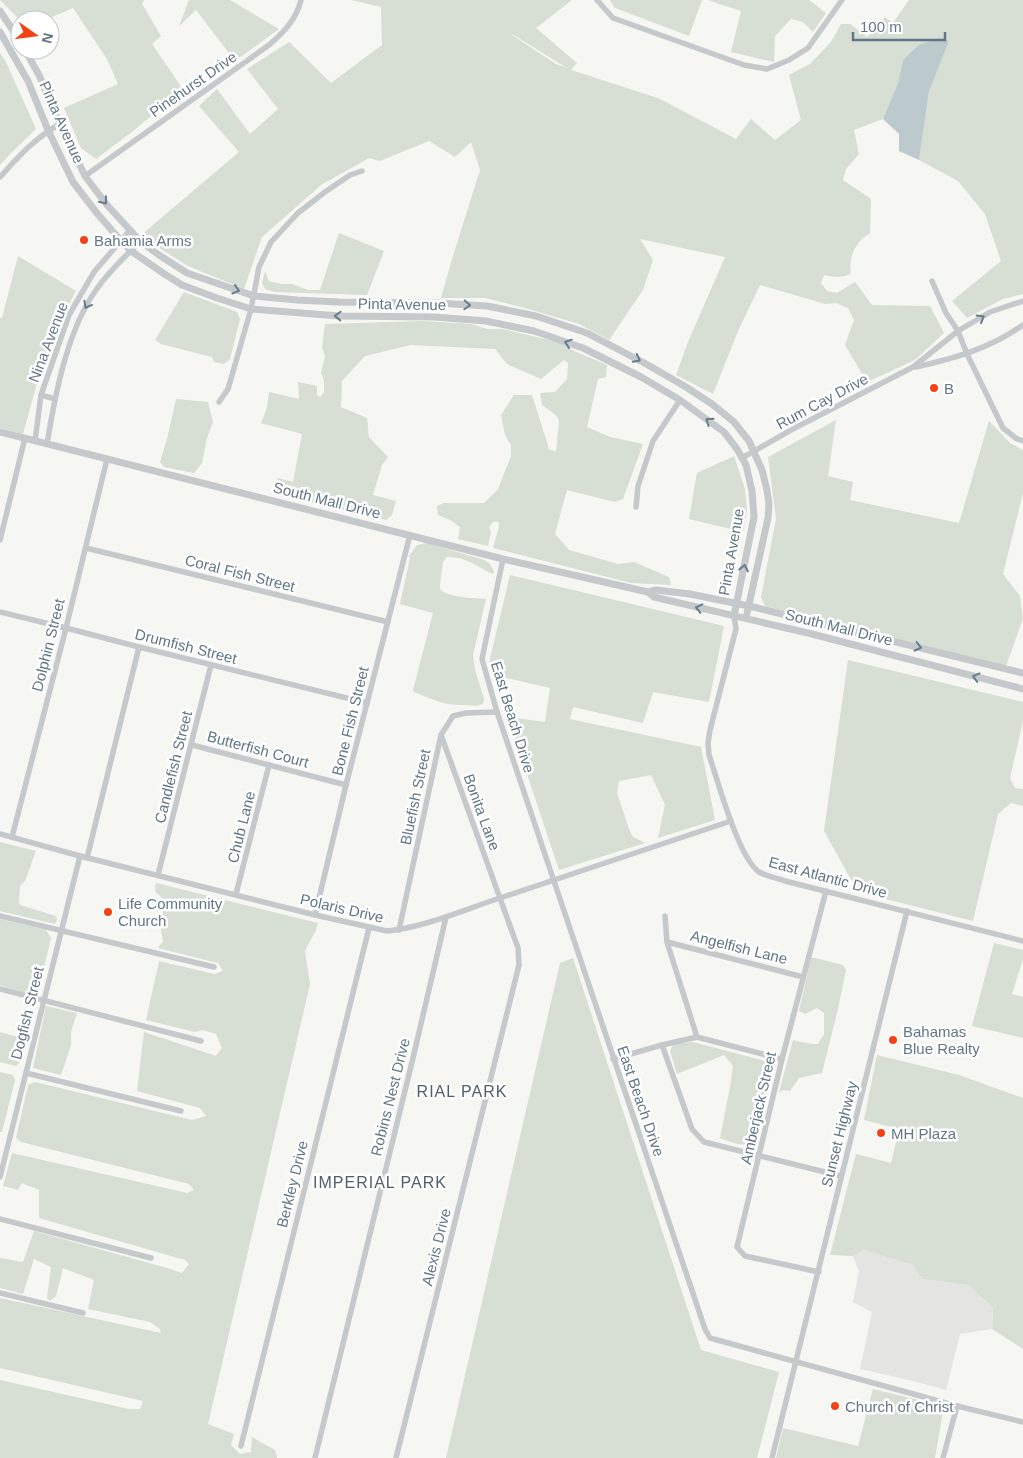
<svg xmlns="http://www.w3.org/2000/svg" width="1023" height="1458" font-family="Helvetica,sans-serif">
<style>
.built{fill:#e4e5e3}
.green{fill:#d7ded3;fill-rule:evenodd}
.water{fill:#bcc9cd}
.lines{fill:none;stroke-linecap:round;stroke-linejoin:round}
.minor{stroke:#c5c9cc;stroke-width:5.5}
.tertiary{stroke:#c5c9cc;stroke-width:7}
.oneway{stroke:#677b8a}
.poi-dot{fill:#f34215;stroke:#fff;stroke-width:2}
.labels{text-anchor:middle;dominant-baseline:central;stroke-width:5;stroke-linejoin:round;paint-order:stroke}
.street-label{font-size:15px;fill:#627786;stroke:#fff}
.poi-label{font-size:15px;fill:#627786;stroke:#fff;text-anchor:start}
.neighbourhood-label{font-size:16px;letter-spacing:1px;fill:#51606a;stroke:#fff}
</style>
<rect width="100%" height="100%" fill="#f6f6f2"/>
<path class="built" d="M864 1250 914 1265 922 1279 968 1285 993 1307 992 1329 960 1334 946 1390 909 1380 860 1369 872 1312 853 1302 859 1271 853 1256Z"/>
<g class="green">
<path d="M0 0H144L142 4 161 36 152 44 184 91 174 97 133 131 96 159 81 148 64 108 118 84 107 59 73 8 45 20H20Z"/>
<path d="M189 0H230L279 29 235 61 196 10 179 26Z"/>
<path d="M351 0H572L536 28 577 63 571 70 658 98 736 139 751 119 775 140 801 120 789 75 810 64 831 42 841 24H850L867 37 885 17 893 23 909 0H1023V294L1003 299 967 318 952 301 1001 261 985 214 958 181 919 160 929 92 949 41 903 60 898 83 883 119 854 130 859 154 846 169 843 180 871 199 870 233C856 241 848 257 851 273 842 279 834 277 824 275L821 283 827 291 837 293 855 282 872 305 930 306 944 333 915 360 867 382 845 345 854 320 848 308 836 303 825 304 760 285 738 331 713 394 676 375 688 342 725 257 640 239 653 260 643 290 609 340 579 324 525 308 485 298H441L452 259 480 170 471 142 455 157 429 141 380 161 369 158 321 185 262 237 244 289 188 266 140 236 239 152 199 106 217 89 250 134 278 109 247 69 289 42 331 83 382 45 381 7ZM512 35V34L567 68 556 64Z"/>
<path d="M610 0H702L689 36 615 8Z"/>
<path d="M708 0H809L826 13 813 32 803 22 791 19 775 36 774 62 731 52 741 11Z"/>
<path d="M0 53 6 62 36 129 11 153 0 165Z"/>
<path d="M339 233 384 251 367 295 275 292 265 289 262 283 265 271 269 281 281 284H292L308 290H320Z"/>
<path d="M18 256 76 291 49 340 23 434 0 428V318H2Z"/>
<path d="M184 292 237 312 240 319 230 359 224 364 214 362 212 357 161 344 155 340Z"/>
<path d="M423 321 471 324 487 329H503L561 343 574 351 607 365 606 377 598 379 587 427 610 437 643 444 623 499 615 502 567 490 555 534 569 550 618 564 634 562 669 577 671 585 631 583 493 548 499 527V523L496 521 491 524 489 528 491 532 488 546 458 539 460 527 450 520 438 515 437 506 444 503H484L498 489 511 456V445L505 435 501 415 514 395H532L549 449 556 452 559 421 556 415 542 405 540 393 555 392 567 379 568 363 564 360 541 379 507 364 495 349 411 345 365 356 342 381 341 407 367 418 369 437 388 457 382 465 373 495 396 501 392 515 386 520 273 494 278 478 293 482 302 434 261 423 267 408 269 392 299 399 298 382 317 386V395L320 397 324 392V380L321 373 325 356 322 347 325 324Z"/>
<path d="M176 399 208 402 213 422 207 438 202 463 194 473 164 467 160 462 167 439Z"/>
<path d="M836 420 828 476 853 482 850 500 959 523 989 421 1010 443 1023 450V493L1003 574 1020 596 1023 619 1006 666 765 606 761 597 776 519 768 457Z"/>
<path d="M734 456 745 489 747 511 743 532 689 519 697 473Z"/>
<path d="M427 543 484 560 490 564 494 572 493 574C477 567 466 556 447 557L443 562C442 572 440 580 440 589 448 598 474 598 486 599L473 655 475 670 484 699 483 704C477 707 471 705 464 705 445 706 432 699 414 692L413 690 433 613 400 604 410 558 409 556 417 545Z"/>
<path d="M510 575 724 626 709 702 653 692 643 723 573 707 570 719 701 747 715 820 658 838 665 805 651 775 619 781 617 793 628 826 632 836 645 843 559 870 508 717 545 722 550 688 494 675 489 663Z"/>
<path d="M848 660 1023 702V721L1010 778 1015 788 1023 789V806L1011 803 998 814 973 921 858 892 824 831Z"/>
<path d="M0 842 36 851 25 881 20 886 19 903 20 905 56 916 57 919 55 924 0 911Z"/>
<path d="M156 883 318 923 316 930 305 951 310 984 208 1424 234 1434 231 1445 240 1454 251 1452 252 1437 275 1450 277 1458H0V1380L129 1409H140L143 1401 0 1368V1298L161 1333 160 1329 150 1322 88 1309 94 1280 63 1268 56 1296 50 1301 47 1298 51 1267 34 1259 23 1294 0 1288V1258L23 1262 34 1231 167 1268 182 1273 189 1264 185 1260 39 1218V1190L22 1183 18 1190 3 1186 12 1153 187 1193 194 1190 189 1184 21 1142 16 1138 28 1085 35 1082 192 1120 206 1116 200 1108 137 1091 144 1032 216 1056 222 1048 216 1034 203 1030 195 1032 146 1020 159 961 214 974 223 971 218 963 158 948 163 941 161 930 164 900 155 891Z"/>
<path d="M0 919 46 930 51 938 38 993 33 996 0 985Z"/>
<path d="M994 943 1023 950V959L1012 994 1023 997V1038L972 1026Z"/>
<path d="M573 958 701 1350 779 1372 757 1458H446L560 963Z"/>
<path d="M811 958H815L843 965 846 970 838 1009 822 1073 799 1078 790 1091 784 1090 779 1092 793 1040C802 1042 808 1044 818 1044L824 1034V1013L817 1008 805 1014 799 1011Z"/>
<path d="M46 1006 77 1013 71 1032V1045L61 1075 33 1068Z"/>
<path d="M0 1032 25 1039 21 1061 16 1066 0 1062Z"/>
<path d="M693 1042 769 1062 772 1071 756 1141C745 1149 731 1142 720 1138L730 1087 733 1066 724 1055 677 1074 670 1051 673 1044Z"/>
<path d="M877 1055 959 1075 1023 1098V1349L992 1329 993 1307 968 1285 922 1279 913 1265 864 1250 853 1256 830 1255 856 1154 891 1163 899 1129 864 1120Z"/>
<path d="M0 1072 13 1075 15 1080 2 1132H0Z"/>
<path d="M873 1389 944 1406 935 1458H776L783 1428 858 1446Z"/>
</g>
<path class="water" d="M938 38 949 41 929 92 919 160 899 151V134L883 119 898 83 903 60 919 45Z"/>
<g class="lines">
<g class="minor">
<path d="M597 0 613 18 744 65 767 69 789 60 808 48 842 0"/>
<path d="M85 176 269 45C284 32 296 20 301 0"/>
<path d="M0 177C19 156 35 138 60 124"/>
<path d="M932 281 946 313 958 331 967 354 1003 428 1017 439 1023 441"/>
<path d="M916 367C955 358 989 349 1023 325"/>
<path d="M41 395 55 399"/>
<path d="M219 402 228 389 251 309 259 267 271 242 298 213 325 192 350 175 362 171"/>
<path d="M35 441 41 395 69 315 94 272 130 230"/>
<path d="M47 444C55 395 67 331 96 290 108 272 125 257 140 241"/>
<path d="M742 458 791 430 913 367 958 331 990 312 1023 301"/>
<path d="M636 507 638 486 653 441 680 400"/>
<path d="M0 540 25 438"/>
<path d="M86 548 388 622"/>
<path d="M503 559 482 659 497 712 705 1329 710 1338 957 1406 1023 1422"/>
<path d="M0 612 66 628 139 647 367 703"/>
<path d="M734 616 736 629 710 730 708 743 709 755C718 781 738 857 759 872 766 876 777 878 785 881L1023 941"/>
<path d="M192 745 346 785"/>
<path d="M0 834 80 856 315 915 387 931C426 927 463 910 500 898 577 872 654 847 731 821"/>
<path d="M12 837 66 628 107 459"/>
<path d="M87 858 139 647"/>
<path d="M158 875 211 665"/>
<path d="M236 894 269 765"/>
<path d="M315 915 346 785 410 535"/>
<path d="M0 916 214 967"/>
<path d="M665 916 667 942 697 1037"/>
<path d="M399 930 441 735 453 716 466 713 497 712"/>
<path d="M667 942 803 977"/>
<path d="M0 989 201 1041"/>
<path d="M662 1045 692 1129 704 1142 841 1176"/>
<path d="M613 1059 662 1045 697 1037 782 1059"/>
<path d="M26 1073 181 1111"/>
<path d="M0 1177 80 856"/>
<path d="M0 1219 151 1258"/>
<path d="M819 1272 745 1256 737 1247 782 1059 826 891"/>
<path d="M0 1293 83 1313"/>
<path d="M241 1446 369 928"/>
<path d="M315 1458 413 1058 446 917"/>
<path d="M396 1458 519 965 518 948 441 735"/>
<path d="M772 1458 907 911"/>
<path d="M943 1458 957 1406"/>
</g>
<g class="tertiary">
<path d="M0 11 20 41"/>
<path d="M0 32 28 81 48 130 73 182 96 212 121 241 131 251 166 275 182 285 217 298 251 309 339 316 434 317 486 321 534 331 583 348 641 377 680 400 724 432 737 449 746 465 752 491 754 517 734 616"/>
<path d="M25 50 39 75 60 124 85 176 107 205 130 230 140 241 159 255 187 273 254 296 297 300 338 302 437 303 487 306 536 316 587 333 648 365 686 387 712 404 734 422 749 441 762 470 767 490 769 504 768 518 746 618"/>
<path d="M0 432 503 559 648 592 654 597 812 634 1023 689"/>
<path d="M648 592 656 590 690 594 749 606 1023 673"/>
</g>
</g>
<defs><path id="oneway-chevron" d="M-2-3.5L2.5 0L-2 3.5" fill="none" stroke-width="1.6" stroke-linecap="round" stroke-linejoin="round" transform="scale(1.25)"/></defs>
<g class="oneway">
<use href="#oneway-chevron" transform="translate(104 201) rotate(52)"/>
<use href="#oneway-chevron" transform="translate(236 290) rotate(17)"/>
<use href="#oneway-chevron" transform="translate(87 305) rotate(119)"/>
<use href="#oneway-chevron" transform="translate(467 305) rotate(3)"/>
<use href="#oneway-chevron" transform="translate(338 316) rotate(-178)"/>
<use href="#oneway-chevron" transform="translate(981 318) rotate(-30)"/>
<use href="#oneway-chevron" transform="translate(568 343) rotate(-161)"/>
<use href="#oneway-chevron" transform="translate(637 359) rotate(27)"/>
<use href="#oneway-chevron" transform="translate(709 421) rotate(-145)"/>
<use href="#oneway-chevron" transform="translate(744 568) rotate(-79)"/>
<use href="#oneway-chevron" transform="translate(699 608) rotate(-167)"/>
<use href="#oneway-chevron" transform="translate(918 647) rotate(14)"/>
<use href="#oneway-chevron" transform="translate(976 677) rotate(-165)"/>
</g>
<g class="poi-dot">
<circle cx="84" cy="240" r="5"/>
<circle cx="934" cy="388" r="5"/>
<circle cx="108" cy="912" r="5"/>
<circle cx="893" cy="1040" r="5"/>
<circle cx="881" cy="1133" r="5"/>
<circle cx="835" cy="1406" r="5"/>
</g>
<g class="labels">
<g class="street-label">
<text transform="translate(193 84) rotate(-35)">Pinehurst Drive</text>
<text transform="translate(62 122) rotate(66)">Pinta Avenue</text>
<text transform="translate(402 304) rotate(1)">Pinta Avenue</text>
<text transform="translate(48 342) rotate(-69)">Nina Avenue</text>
<text transform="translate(822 401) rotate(-28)">Rum Cay Drive</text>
<text transform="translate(327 500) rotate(14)">South Mall Drive</text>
<text transform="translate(731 552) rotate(-80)">Pinta Avenue</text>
<text transform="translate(240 573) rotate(14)">Coral Fish Street</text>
<text transform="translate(839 627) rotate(14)">South Mall Drive</text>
<text transform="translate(48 645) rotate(-76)">Dolphin Street</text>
<text transform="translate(186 646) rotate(14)">Drumfish Street</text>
<text transform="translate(513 717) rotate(73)">East Beach Drive</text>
<text transform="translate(350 721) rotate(-76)">Bone Fish Street</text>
<text transform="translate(258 749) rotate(15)">Butterfish Court</text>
<text transform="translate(173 767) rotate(-76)">Candlefish Street</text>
<text transform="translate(415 797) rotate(-78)">Bluefish Street</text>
<text transform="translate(482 812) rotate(70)">Bonita Lane</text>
<text transform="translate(241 827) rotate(-76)">Chub Lane</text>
<text transform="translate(828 877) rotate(15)">East Atlantic Drive</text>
<text transform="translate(342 908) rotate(13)">Polaris Drive</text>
<text transform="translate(739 947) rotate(14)">Angelfish Lane</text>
<text transform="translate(27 1013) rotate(-76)">Dogfish Street</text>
<text transform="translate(390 1097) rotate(-76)">Robins Nest Drive</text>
<text transform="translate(641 1101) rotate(71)">East Beach Drive</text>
<text transform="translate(758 1108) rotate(-77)">Amberjack Street</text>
<text transform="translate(839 1134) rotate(-76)">Sunset Highway</text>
<text transform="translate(292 1184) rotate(-76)">Berkley Drive</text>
<text transform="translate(436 1247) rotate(-76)">Alexis Drive</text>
</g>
<g class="poi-label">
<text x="94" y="240">Bahamia Arms</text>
<text x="944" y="388">B</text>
<text x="118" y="903">Life Community<tspan x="118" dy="17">Church</tspan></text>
<text x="903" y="1031">Bahamas<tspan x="903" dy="17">Blue Realty</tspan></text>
<text x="891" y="1133">MH Plaza</text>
<text x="845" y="1406">Church of Christ</text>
</g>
<g class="neighbourhood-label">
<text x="462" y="1091">RIAL PARK</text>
<text x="380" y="1182">IMPERIAL PARK</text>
</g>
</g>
<g transform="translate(35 35) rotate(104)"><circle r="24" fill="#ffffff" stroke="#c0c9cf"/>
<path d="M0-4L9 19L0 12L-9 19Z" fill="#f34215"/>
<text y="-8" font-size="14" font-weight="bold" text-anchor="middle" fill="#627786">N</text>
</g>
<path d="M853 32v8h92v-8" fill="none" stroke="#627786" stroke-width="2.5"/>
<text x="860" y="32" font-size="15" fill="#627786" stroke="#ffffff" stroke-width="4" paint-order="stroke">100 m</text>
</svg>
